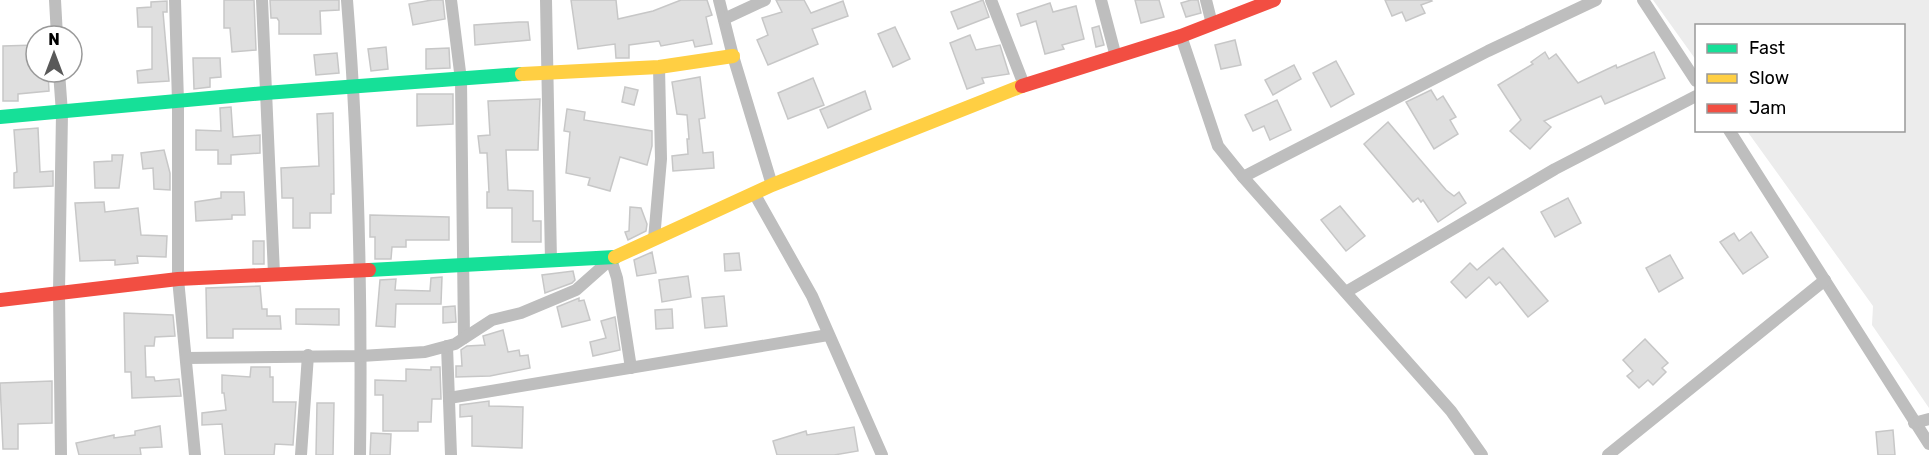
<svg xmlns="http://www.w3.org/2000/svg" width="1929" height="455" font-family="Rubik,sans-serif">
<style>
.green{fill:#ececec}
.building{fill:#dfdfdf;stroke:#c7c7c7;stroke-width:1.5}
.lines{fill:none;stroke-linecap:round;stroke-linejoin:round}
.street{stroke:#bebebe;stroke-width:12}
.fast{stroke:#16e098;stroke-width:14}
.slow{stroke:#ffcf43;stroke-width:14}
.jam{stroke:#f24e42;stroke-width:14}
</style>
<rect width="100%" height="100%" fill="#fff"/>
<path class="green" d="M1653 0H1929V408L1872 325 1873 306 1747 131 1904 130V26H1696V60Z"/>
<g class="building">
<path d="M224 0H254L256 50 232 52 230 28H224Z"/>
<path d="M270 0H339V10L320 11 321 34H279V21L277 18H271Z"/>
<path d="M432 0H443L445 19 413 25 409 4Z"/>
<path d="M571 0H616L618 19 653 11 681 0H707L712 15 706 17 712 44 695 47 693 40 661 46 659 41 629 45V58H616L615 44 578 49Z"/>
<path d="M776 0H804L811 13 843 1 848 16 812 29 818 44 768 65 757 40 768 35 762 18 782 12Z"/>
<path d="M983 0 989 17 958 29 951 12Z"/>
<path d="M1135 0H1159L1164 17 1141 23Z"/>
<path d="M1191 0H1198L1201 13 1186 17 1181 3Z"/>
<path d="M1385 0H1431L1432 1 1421 5 1425 13 1406 21 1402 12 1392 16Z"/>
<path d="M167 1V12H163L169 81 138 83 137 71 152 69V27H138L137 8 151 7V2Z"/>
<path d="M1050 3 1053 12 1076 6 1084 39 1062 45 1064 49 1045 54 1036 21 1021 26 1017 14Z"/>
<path d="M519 22H528L530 40 475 45 474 25Z"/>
<path d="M1099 26 1104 45 1096 47 1092 28Z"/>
<path d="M895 27 910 59 893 67 878 34Z"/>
<path d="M970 35 976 50 1000 45 1009 74 982 78 984 83 967 89 950 43Z"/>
<path d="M1235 40 1241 65 1221 69 1215 45Z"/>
<path d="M36 45V72H48L49 91 18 94V101H3V46Z"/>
<path d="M386 47 388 69 371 71 368 49Z"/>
<path d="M449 48 450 68 426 69V49Z"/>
<path d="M1545 52 1549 59 1556 54 1578 83 1616 65 1617 68 1654 52 1665 78 1605 104 1601 96 1544 121 1551 127 1530 149 1510 131 1521 120 1498 85 1533 64 1531 62Z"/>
<path d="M337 53 339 73 316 75 314 55Z"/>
<path d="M193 58H220L221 77 210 78V87L194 89Z"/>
<path d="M1336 61 1354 94 1331 107 1313 73Z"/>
<path d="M1294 65 1301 79 1273 95 1265 80Z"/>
<path d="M700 77 705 118 699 119 703 153 713 152 714 168 673 171 672 156 688 154 687 139H689L687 115 677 114 672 82Z"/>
<path d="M813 78 824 105 788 119 778 93Z"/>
<path d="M625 87 638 90 634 105 622 102Z"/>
<path d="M1431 90 1437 100 1443 96 1456 117 1450 120 1458 134 1434 149 1406 102Z"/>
<path d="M865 91 871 109 828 128 820 110Z"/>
<path d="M417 94H453V124L417 126Z"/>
<path d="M540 99 538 150H506L508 190 533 191V221H541V242H512V208H487V192H489L487 153H480L478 136 490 135 488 101Z"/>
<path d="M1277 100 1291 130 1270 140 1264 126 1253 131 1245 115Z"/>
<path d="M231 107 233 137 260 135V153L231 155V164H218V150H196V130L221 131 220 108Z"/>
<path d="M567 109 585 112 584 120 652 131V146L647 165 620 157 610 191 588 185 590 178 566 173 570 132 564 131Z"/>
<path d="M333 113 334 194H331V213H310V228H293V198H282L281 168 319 166 317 114Z"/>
<path d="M1388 122 1446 190 1454 196 1459 192 1466 203 1438 222 1423 200 1421 202 1418 198 1413 202 1364 144Z"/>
<path d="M38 128 40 172 53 171V186L14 188V173L17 172 14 130Z"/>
<path d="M164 150 170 173V190L154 189 153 168 143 169 141 153Z"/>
<path d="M112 155H123L119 188H95L94 162 112 161Z"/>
<path d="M221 192H244L245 215H232V219L196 221 195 202 221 198Z"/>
<path d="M1568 198 1581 223 1555 237 1541 212Z"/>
<path d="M104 202 105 212 138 208 141 235 167 236 166 257 137 256 138 263 115 265V260L80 261 75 203Z"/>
<path d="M1340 206 1365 236 1346 251 1321 220Z"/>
<path d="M630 207 641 208 647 224 646 231 628 240 625 232 629 231Z"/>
<path d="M370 215 449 217V240H406V247H392L391 259H375V237H370Z"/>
<path d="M1751 232 1768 257 1743 274 1720 242 1734 233 1739 241Z"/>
<rect x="253" y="241" width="11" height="23"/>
<path d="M1503 248 1548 301 1528 317 1500 282 1496 285 1489 277 1466 298 1451 282 1470 263 1477 270Z"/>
<path d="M652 252 656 273 637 276 634 260Z"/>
<path d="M739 253 741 270 725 271 724 254Z"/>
<path d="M1670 255 1683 278 1659 292 1646 268Z"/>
<path d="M573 271 575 280 572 283 545 293 542 275Z"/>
<path d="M688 276 691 297 662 302 659 280Z"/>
<path d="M442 277 441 304H396L395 327 376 326 380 280 396 279 395 290 430 291 431 278Z"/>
<path d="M260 286 262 309H267V316H280L281 329H233V338H207L206 288Z"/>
<path d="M724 296 727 326 705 328 702 298Z"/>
<path d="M579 298V301L584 300 590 320 562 327 557 307Z"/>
<path d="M455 306 456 322 443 323V307Z"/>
<path d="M296 309H339V325L296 324Z"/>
<path d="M672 309 673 328 656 329 655 310Z"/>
<path d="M124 313 173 315 175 336 155 337 154 346H145L146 377H154L155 381 179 379 181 396 132 398 131 372H125Z"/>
<path d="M615 317 620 350 593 356 590 342 606 338 601 321Z"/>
<path d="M503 330 508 352 519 350 520 356 528 355 530 368 490 376 456 377V366H462L461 350 467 346 485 345 483 336Z"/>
<path d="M1645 339 1668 363 1662 368 1666 372 1653 385 1648 380 1639 388 1627 376 1633 371 1623 360Z"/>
<path d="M251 367H270V377H273V402H296L293 445 275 444 274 455H225L222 424 202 425V413L226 410 224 393H222V375L250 377Z"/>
<path d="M431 367H440L441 399H432L431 422H418V431H383V395H375V380L406 381V369L431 370Z"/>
<path d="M52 381V423L18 424V449H3L0 383Z"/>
<path d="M489 401V406L523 407 522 448 472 446V416L460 417V405Z"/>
<path d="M317 403H334L333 455H316Z"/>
<path d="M160 426 162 447 140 448 141 455H79L76 443 114 435V438L135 435V431Z"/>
<path d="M854 427 858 451 834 455H777L773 441 806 431 807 435Z"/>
<path d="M1893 430 1895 455H1878L1876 432Z"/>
<path d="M371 433 391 434 390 455H370Z"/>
</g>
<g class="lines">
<g class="street">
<path d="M55 0 57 36"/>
<path d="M175 0 178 102V279L195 455"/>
<path d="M262 0 274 274"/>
<path d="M347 0C359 151 362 304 360 455"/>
<path d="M451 0 461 80 464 338"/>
<path d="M546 0 551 261"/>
<path d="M719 0 733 56 772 185"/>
<path d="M991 0 1024 85"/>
<path d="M1101 0 1116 57"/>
<path d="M1206 0 1212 24"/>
<path d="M1643 0 1696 81"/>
<path d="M724 19 765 0"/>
<path d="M1181 36 1218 146 1243 177 1451 411 1482 455"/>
<path d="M59 72 62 113 59 292 61 455"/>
<path d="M1729 130 1929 444"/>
<path d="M1243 177 1488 51 1596 0"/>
<path d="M754 193 812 296 882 455"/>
<path d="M654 239 661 159 659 67"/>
<path d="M1346 292 1555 169 1696 96"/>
<path d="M447 346 451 455"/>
<path d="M186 358 361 356 425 352 455 344 492 320 521 313 576 290 611 259 617 278 631 368"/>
<path d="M449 398 828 335"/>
<path d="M1914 423 1929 419"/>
<path d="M301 455 308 355"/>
<path d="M1608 455 1825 280"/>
</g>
<g class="fast">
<path d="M0 117 265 93 522 74"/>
<path d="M369 270 615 257"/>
</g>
<g class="slow">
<path d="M522 74 659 67 733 56"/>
<path d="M615 257 772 185 1022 86"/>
</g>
<g class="jam">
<path d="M1022 86 1181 36 1274 0"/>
<path d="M0 300 178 279 369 270"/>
</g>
</g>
<rect x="1695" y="24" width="210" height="108" fill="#ffffff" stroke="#999999" stroke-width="1.5"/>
<rect x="1707" y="44" width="30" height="9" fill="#16e098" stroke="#999999" stroke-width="1.5"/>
<text x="1749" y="54" font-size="18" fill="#000000">Fast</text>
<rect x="1707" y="74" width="30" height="9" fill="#ffcf43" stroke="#999999" stroke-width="1.5"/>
<text x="1749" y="84" font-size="18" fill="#000000">Slow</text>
<rect x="1707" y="104" width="30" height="9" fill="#f24e42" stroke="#999999" stroke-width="1.5"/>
<text x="1749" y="114" font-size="18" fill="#000000">Jam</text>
<g transform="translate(54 54)"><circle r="28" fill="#ffffff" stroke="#999999" stroke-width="1.5"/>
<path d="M0-4.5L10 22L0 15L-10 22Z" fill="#595959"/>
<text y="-9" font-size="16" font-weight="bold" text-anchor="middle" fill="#000000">N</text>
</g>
</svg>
